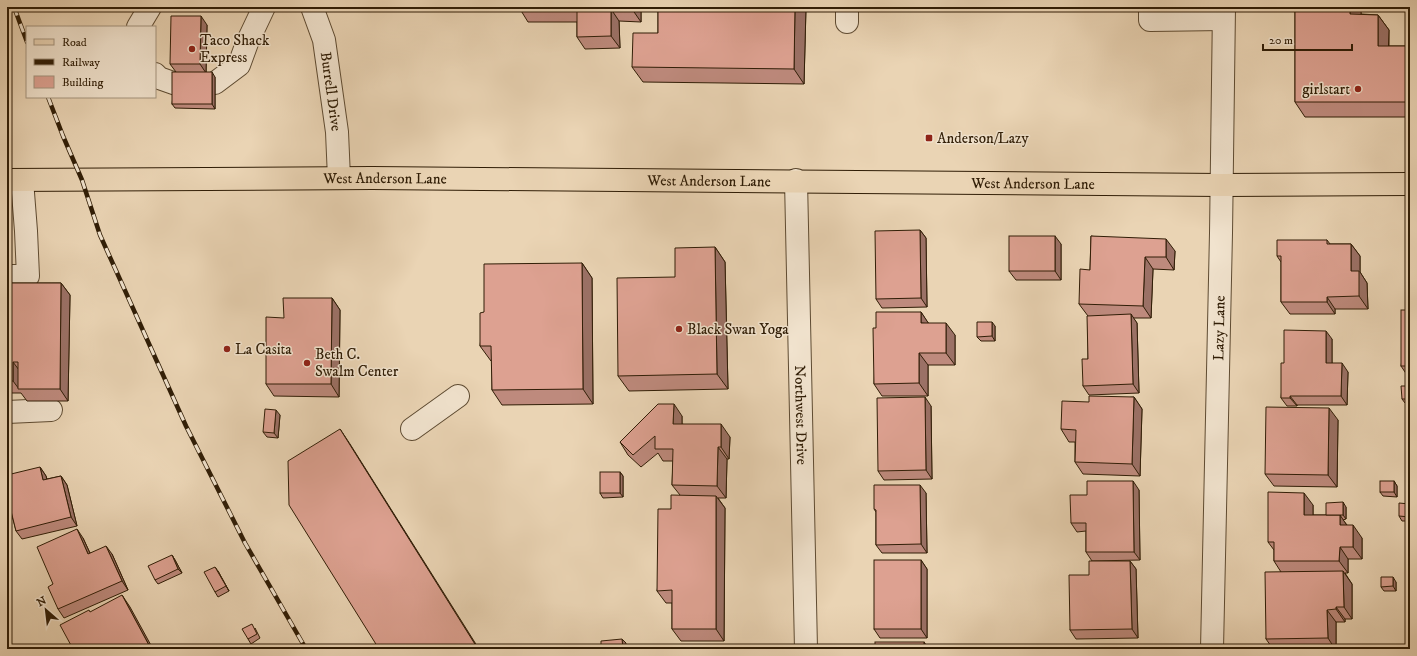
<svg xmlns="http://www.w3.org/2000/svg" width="1417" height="656" font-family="'IM FELL DW Pica',serif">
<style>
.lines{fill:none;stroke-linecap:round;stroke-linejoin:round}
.minor-casing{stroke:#5e4b32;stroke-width:24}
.major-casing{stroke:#301d06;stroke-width:24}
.minor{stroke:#f1e3ce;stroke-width:22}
.major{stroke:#ead4b4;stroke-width:22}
.rail-casing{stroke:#301d06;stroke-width:4.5}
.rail{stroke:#f1e3ce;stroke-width:3;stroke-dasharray:9;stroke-linecap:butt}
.wall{fill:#be8a7d;stroke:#301d06}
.shaded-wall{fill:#9b7166;stroke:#301d06}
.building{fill:#dda191;stroke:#301d06}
.poi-dot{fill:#8f2418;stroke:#f1e3ce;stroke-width:1.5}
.labels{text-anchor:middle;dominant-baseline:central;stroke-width:3;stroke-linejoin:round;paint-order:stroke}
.poi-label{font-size:15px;fill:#301d06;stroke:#f1e3ce;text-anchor:start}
.street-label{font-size:15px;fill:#301d06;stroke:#f1e3ce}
</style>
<rect width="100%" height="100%" fill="#ead4b4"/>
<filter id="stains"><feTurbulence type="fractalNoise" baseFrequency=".005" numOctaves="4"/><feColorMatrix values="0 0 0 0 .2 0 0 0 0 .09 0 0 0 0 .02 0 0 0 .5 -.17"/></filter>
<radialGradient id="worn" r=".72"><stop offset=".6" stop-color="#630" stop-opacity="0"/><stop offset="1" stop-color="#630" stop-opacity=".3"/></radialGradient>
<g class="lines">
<defs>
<g id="minor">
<path id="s1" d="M312 7 324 40 337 132 339 178"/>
<path d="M1150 7V20L1223 19"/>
<path d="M847 22V7"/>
<path d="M138 27 150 7"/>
<path d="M155 74 159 78 176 84"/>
<path d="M215 83 239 65 247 43 264 7"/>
<path id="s2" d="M796 180 806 649"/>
<path d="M7 276H28L26 231 22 180"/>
<path d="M7 412 51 410"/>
<path d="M412 429 458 396"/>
<path id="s3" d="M1212 649 1221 233 1224 7"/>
</g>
<g id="major">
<path id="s4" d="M7 180 372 178 1221 185 1410 184"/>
</g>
</defs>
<use href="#minor" class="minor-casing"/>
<use href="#major" class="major-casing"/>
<use href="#minor" class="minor"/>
<use href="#major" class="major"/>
<defs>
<g id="rail">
<path d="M14 7 27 42"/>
<path d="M48 97 63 136 82 180 100 235 186 426 245 543 306 649"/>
</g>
</defs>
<use href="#rail" class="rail-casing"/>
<use href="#rail" class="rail"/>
</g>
<g class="wall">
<path d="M520 7H641V22L619 21 620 48 585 49 577 37V22H528L520 9Z"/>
<path d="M658 7H806L804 84 643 82 632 67 658 33Z"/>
<path d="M1295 7H1361V14L1378 15 1389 30V46H1410V117H1305L1295 102Z"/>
<path d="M207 25 206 72 215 77V109L175 108 172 104 176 72 170 64Z"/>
<path d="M920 230 926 238 927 307 882 308 876 299Z"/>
<path d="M1091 236 1175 251 1174 270 1153 269 1151 318H1133L1137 323 1139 393 1089 395 1083 386 1088 359V316L1079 304 1090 270Z"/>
<path d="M1327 240 1330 244H1351L1360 256V272L1367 283 1368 309H1335V314H1290L1281 302V262L1277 256Z"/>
<path d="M1061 244V280H1016L1009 271Z"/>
<path d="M715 247 725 262 728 389 629 391 618 376 675 277Z"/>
<path d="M582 263 592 278 593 404 502 405 492 390V361H491L480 346 484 312Z"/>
<path d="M7 283H61L70 295 68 401H27L21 393H7Z"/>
<path d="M332 298 340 310 339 397 274 396 266 384 284 318Z"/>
<path d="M1410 310V378H1409L1401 366Z"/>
<path d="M921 312 928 323 955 335V365H928V396H882L874 384 876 328Z"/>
<path d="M995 326V341H981L977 337Z"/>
<path d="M1332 339V363L1348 372 1347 405H1297V406H1287L1281 398 1284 363Z"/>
<path d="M1410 386V403H1405L1402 399Z"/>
<path d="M1134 397 1142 409 1140 476 1083 474 1075 462V442H1069L1061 429 1089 402Z"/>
<path d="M931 406 932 479 884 480 878 471Z"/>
<path d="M280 415 278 438 267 437 263 432Z"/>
<path d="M682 416V424L730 437 729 459H727L726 498H718L725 508 724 641H681L672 629V603H666L657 591 671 509 680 495 672 485 673 461H663L658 453 641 467 628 455 620 442Z"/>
<path d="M1338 420 1337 487 1274 486 1265 474Z"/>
<path d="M40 467 46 476 47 479 61 476 67 485 77 526 22 539 16 531 13 519 8 512Z"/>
<path d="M620 472 623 476V497L603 498 600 493Z"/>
<path d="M1394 481 1397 486V497L1383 496 1380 492Z"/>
<path d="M1139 490 1140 560 1092 561 1086 552V531L1077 532 1071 523 1087 495Z"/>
<path d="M926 493 927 553H882L876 545V512L874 509Z"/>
<path d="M1410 504V521H1402L1399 516Z"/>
<path d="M1313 505V515H1326L1346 507V519L1343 520 1347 525 1362 538V559H1348V573H1345L1352 584V619H1345V622H1336V649H1273L1266 639 1281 572 1274 561V550L1268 542Z"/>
<path d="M83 538 90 553 112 554 128 590 64 618 58 609 53 584Z"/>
<path d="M172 555 175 560 182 573 158 584 155 580Z"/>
<path d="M921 560 927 569V638H880L874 629Z"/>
<path d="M1130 561 1136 569 1138 638 1076 639 1070 630 1089 575Z"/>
<path d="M218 571 229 591 218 597 215 592Z"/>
<path d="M1396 582V591H1384L1381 587Z"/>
<path d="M255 628 260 638 251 644 248 639Z"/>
</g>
<g class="shaded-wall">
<path d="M632 7H641V22L632 9Z"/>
<path d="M795 7H806L804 84 794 69Z"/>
<path d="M1350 7H1361V29L1350 14Z"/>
<path d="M611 9 619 21 620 48 611 36Z"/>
<path d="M1378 15 1389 30 1388 61 1378 46Z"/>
<path d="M201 16 207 25 206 73 200 64Z"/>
<path d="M212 72 215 77V109L212 104Z"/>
<path d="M920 230 926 238 927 307 921 298Z"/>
<path d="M1055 236 1061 244V280L1055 271Z"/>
<path d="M1166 239 1175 251 1174 270 1166 257Z"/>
<path d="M1351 244 1360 256V272L1367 283 1368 309 1359 296 1351 271Z"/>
<path d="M715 247 725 262 728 389 717 374Z"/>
<path d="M1145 257 1153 269 1151 318 1143 306Z"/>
<path d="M582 263 592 278 593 404 583 389Z"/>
<path d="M61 283 70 295 68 401 60 389Z"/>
<path d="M1327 297 1335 309V314L1327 302Z"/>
<path d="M332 298 340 310 339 397 331 384Z"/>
<path d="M921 312 929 324 921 323Z"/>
<path d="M1131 314 1137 323 1139 393 1133 384Z"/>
<path d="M992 322 995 326V341L992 336Z"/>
<path d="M946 323 955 335V365L946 353Z"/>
<path d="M1326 331 1332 339V372L1326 363Z"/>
<path d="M919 353 928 365V396L919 383Z"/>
<path d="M13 362 22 374 19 389 13 381Z"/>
<path d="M1342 363 1348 372 1347 405 1341 396Z"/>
<path d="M1290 396 1297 405V406L1290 398Z"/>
<path d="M925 397 931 406 932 479 926 470Z"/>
<path d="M1134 397 1142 409 1140 476 1132 464Z"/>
<path d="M674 404 682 416V436L673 424Z"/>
<path d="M1329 408 1338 420 1337 487 1328 475Z"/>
<path d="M276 410 280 415 278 438 274 433Z"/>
<path d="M721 424 730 437 729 459 721 447Z"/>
<path d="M340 429 350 444 479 649H478Z"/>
<path d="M718 447 727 459 726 498 717 486Z"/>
<path d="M40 467 46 476 49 489 43 480Z"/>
<path d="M620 472 623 476V497L620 493Z"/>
<path d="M61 476 67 485 77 526 71 517Z"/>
<path d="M1133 481 1139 490 1140 560 1134 552Z"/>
<path d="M1394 481 1397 486V497L1394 492Z"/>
<path d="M920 485 926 493 927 553 921 544Z"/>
<path d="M1304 493 1313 505V527L1304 515Z"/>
<path d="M716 496 725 508 724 641 716 629Z"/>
<path d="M1343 502 1346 507V519L1343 515Z"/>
<path d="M1340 515 1348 527 1340 525Z"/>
<path d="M1353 525 1362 538V559L1353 547Z"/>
<path d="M77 529 83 538 94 562 88 554Z"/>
<path d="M106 546 112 554 128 590 122 581Z"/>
<path d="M1340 547 1348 559V573L1339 561Z"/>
<path d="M172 555 175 560 182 573 178 569Z"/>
<path d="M921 560 927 569V638L921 629Z"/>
<path d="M1130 561 1136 569 1138 638 1132 629Z"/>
<path d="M215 567 218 571 229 591 226 586Z"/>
<path d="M1343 571 1352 584V619L1344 607Z"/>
<path d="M1393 577 1396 582V591L1393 586Z"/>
<path d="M122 595 130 607 153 649H151Z"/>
<path d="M1336 607 1345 619V622L1336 609Z"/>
<path d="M1327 610 1336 622V649H1335L1328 638Z"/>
<path d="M622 639 626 643V649H623Z"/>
<path d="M924 642 929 649H924Z"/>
</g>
<g class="building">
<path d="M520 7H632V9H611V36L577 37V9H520Z"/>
<path d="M658 7H795L794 69 632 67 633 33H658Z"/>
<path d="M1295 7H1350V14L1378 15V46H1410V102H1295Z"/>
<path d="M171 16H201L200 64H170Z"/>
<rect x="172" y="72" width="40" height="32"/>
<path d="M920 230 921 298 876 299 875 231Z"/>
<rect x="1009" y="236" width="46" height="35"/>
<path d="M1091 236 1166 239V257H1145L1143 306 1079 304 1080 269 1090 270Z"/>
<path d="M1277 240H1327V244H1351V271H1359V296L1327 297V302H1281V256H1277Z"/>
<path d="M715 247 717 374 618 376 617 278 675 277V248Z"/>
<path d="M582 263 583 389 492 390 491 346H480V313L484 312V264Z"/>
<path d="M7 283H61L60 389H18V362H13V381H7Z"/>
<path d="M283 298H332L331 384H266V317L284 318Z"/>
<rect x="1401" y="310" width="9" height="56"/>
<path d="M876 312H921V323H946V353H919V383L874 384 873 328H876Z"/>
<path d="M1131 314 1133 384 1083 386 1082 359H1088L1087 316Z"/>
<path d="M977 322H992V336L977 337Z"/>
<path d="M1284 330 1326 331V363H1342L1341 396H1290V398H1281V363H1284Z"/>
<path d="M1401 386H1410V399H1402Z"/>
<path d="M1089 396 1134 397 1132 464 1075 462 1076 430 1061 429 1062 401 1089 402Z"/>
<path d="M925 397 926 470 878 471 877 398Z"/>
<path d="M658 404H674L673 424H721V447H718L717 486 672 485 673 449H655V436L633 455 620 442Z"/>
<path d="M1266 407 1329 408 1328 475 1265 474Z"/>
<path d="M265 409 276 410 274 433 263 432Z"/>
<path d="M340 429 478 649H379L289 505 288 461Z"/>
<path d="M40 467 43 480 61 476 71 517 16 531 11 511 8 512 7 508V475Z"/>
<rect x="600" y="472" width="20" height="21"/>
<path d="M1087 481H1133L1134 552H1086V523H1071L1070 495H1087Z"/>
<rect x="1380" y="481" width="14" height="11"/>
<path d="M874 485H920L921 544 876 545V510L874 509Z"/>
<path d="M1268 492 1304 493V515H1340V525H1353V547H1340L1339 561H1274V542H1268Z"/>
<path d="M671 495 716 496V629H672V590L657 591 658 509H671Z"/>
<path d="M1343 502V515H1326V503Z"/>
<path d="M1399 503 1410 504V517L1399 516Z"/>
<path d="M77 529 88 554 106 546 122 581 58 609 48 587 53 584 37 547Z"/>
<path d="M172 555 178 569 155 580 148 566Z"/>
<rect x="874" y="560" width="47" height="69"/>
<path d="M1089 561H1130L1132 629 1070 630 1069 575H1089Z"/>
<path d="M215 567 226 586 215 592 204 572Z"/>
<path d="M1343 571 1344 607H1336V609L1327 610 1328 638 1266 639 1265 572Z"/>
<path d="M1381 577H1393V586L1381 587Z"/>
<path d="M122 595 151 649H73L60 625 89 610 90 612Z"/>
<path d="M252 624 257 634 248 639 242 629Z"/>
<path d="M622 639 623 649H601V641Z"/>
<rect x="875" y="642" width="49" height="7"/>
<rect x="1056" y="646" width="62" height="3"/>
</g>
<g class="poi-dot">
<circle cx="192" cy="49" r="4"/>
<circle cx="1358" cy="89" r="4"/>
<rect x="925" y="134" width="8" height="8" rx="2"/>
<circle cx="679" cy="329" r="4"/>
<circle cx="227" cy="349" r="4"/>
<circle cx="307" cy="363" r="4"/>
</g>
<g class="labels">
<g class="poi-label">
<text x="200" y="40">Taco Shack<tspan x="200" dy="17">Express</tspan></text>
<text x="1350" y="89" text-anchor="end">girlstart</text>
<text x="937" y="138">Anderson/Lazy</text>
<text x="687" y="329">Black Swan Yoga</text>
<text x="235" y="349">La Casita</text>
<text x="315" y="354">Beth C.<tspan x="315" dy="17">Swalm Center</tspan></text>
</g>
<g class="street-label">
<text stroke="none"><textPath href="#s1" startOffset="87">Burrell Drive</textPath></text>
<text stroke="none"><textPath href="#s4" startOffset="378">West Anderson Lane</textPath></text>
<text stroke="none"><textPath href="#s4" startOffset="702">West Anderson Lane</textPath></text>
<text stroke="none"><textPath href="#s4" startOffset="1026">West Anderson Lane</textPath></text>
<text stroke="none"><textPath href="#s3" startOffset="321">Lazy Lane</textPath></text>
<text stroke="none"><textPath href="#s2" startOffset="235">Northwest Drive</textPath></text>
</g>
</g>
<rect width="1417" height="656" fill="none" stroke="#ead4b4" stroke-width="24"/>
<rect x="8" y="8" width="1401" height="640" fill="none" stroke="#301d06" stroke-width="2"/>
<rect x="12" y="12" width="1393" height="632" fill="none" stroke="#301d06"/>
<rect x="26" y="26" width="130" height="72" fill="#f1e3ce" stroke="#a4947e"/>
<rect x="34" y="39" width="20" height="6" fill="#ead4b4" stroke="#a4947e"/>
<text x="62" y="46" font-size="12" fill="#301d06">Road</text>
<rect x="34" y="59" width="20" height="6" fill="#301d06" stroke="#a4947e"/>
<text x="62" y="66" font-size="12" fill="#301d06">Railway</text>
<rect x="34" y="76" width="20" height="12" fill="#dda191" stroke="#a4947e"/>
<text x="62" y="86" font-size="12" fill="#301d06">Building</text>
<g transform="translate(46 610) rotate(332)" stroke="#f1e3ce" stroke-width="3" paint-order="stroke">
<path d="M0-3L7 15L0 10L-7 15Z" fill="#301d06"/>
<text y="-6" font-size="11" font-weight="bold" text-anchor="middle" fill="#301d06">N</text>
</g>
<path d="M1263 44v6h89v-6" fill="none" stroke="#301d06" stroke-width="2"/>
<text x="1269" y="44" font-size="12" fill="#301d06" stroke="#f1e3ce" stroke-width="3" paint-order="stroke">20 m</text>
<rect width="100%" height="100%" filter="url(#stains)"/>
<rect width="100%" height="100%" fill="url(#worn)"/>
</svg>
